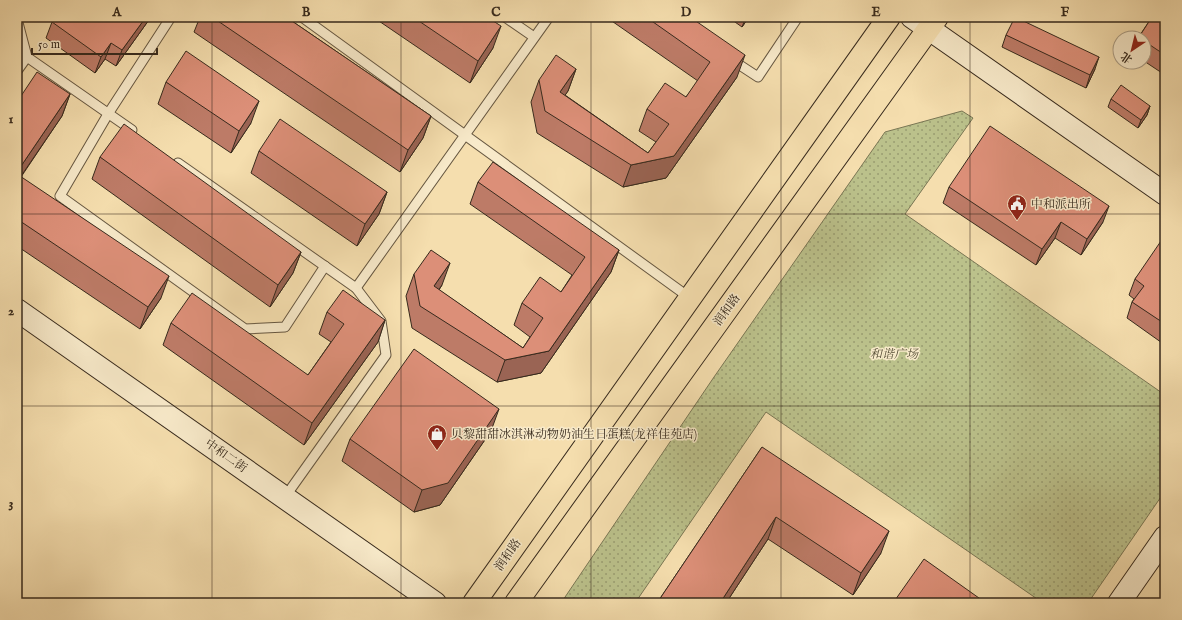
<svg xmlns="http://www.w3.org/2000/svg" width="1182" height="620" font-family="'IM FELL English','Noto Serif SC',serif">
<style>
.grass{fill:url(#grass-dots);stroke:#797654}
.lines{fill:none;stroke-linecap:round;stroke-linejoin:round}
.lane-casing{stroke:#665741;stroke-width:11}
.secondary-casing{stroke:#372a1d;stroke-width:24}
.primary-casing{stroke:#372a1d;stroke-width:24}
.lane{stroke:#f8eaca;stroke-width:9}
.secondary{stroke:#f8eaca;stroke-width:22}
.primary{stroke:#f5deae;stroke-width:22}
.wall{fill:#bd7b67;stroke:#372a1d}
.shaded-wall{fill:#9a6454;stroke:#372a1d}
.building{fill:#dc8f78;stroke:#372a1d}
.grid{fill:none;stroke:#372a1d;stroke-width:1;stroke-opacity:0.55}
.labels{text-anchor:middle;dominant-baseline:central;stroke-width:3;stroke-linejoin:round;paint-order:stroke}
.poi-label{font-size:12px;fill:#372a1d;stroke:#f8eaca;text-anchor:start}
.street-label{font-size:12px;fill:#372a1d;stroke:#f8eaca}
.park-label{font-size:12px;font-style:italic;fill:#585038;stroke:#f8eaca}
.neatline{fill:none;stroke:#372a1d;stroke-width:1.5}
.grid-label{font-size:13px;text-anchor:middle;font-weight:bold;fill:#372a1d}
</style>
<defs>
<pattern id="grass-dots" width="8" height="8" patternUnits="userSpaceOnUse"><rect width="8" height="8" fill="#bbc18b"/><path d="M2 2h.1M6 6h.1" fill="none" stroke="#999d71" stroke-width="1.8" stroke-linecap="round"/></pattern>
</defs>
<rect width="100%" height="100%" fill="#f5deae"/>
<filter id="stains"><feTurbulence type="fractalNoise" baseFrequency=".005" numOctaves="4"/><feColorMatrix values="0 0 0 0 .2 0 0 0 0 .09 0 0 0 0 .02 0 0 0 .5 -.17"/></filter>
<radialGradient id="worn" r=".72"><stop offset=".6" stop-color="#630" stop-opacity="0"/><stop offset="1" stop-color="#630" stop-opacity=".3"/></radialGradient>
<path class="grass" d="M962 111 973 118 905 214 1165 395V491L1088 603H1043L766 412 635 603H561L714 377 885 132Z"/>
<g class="lines">
<defs>
<g id="lane">
<path d="M171 17 108 114 60 196 245 329 285 327 325 266"/>
<path d="M302 17 690 298"/>
<path d="M505 17 534 37"/>
<path d="M17 19 27 57 132 130"/>
<path d="M732 60 758 77 798 17"/>
<path d="M17 71 27 57"/>
<path d="M178 163 356 288 381 321 386 355 285 497"/>
<path d="M356 288 549 17"/>
</g>
<g id="secondary">
<path d="M912 17 1165 194"/>
<path d="M17 310 435 603"/>
<path d="M1119 603 1165 537"/>
</g>
<g id="primary">
<path d="M474 603 889 17"/>
<path d="M516 603 937 17"/>
</g>
</defs>
<use href="#lane" class="lane-casing"/>
<use href="#secondary" class="secondary-casing"/>
<use href="#primary" class="primary-casing"/>
<use href="#lane" class="lane"/>
<use href="#secondary" class="secondary"/>
<use href="#primary" class="primary"/>
</g>
<g class="wall">
<path d="M56 17H151L116 66 105 59 95 73 46 38 52 22Z"/>
<path d="M200 17H286L431 116 423 138 400 172 194 32Z"/>
<path d="M373 17H487L493 48 470 83Z"/>
<path d="M606 17H690L737 77 666 178 623 187 537 133 531 102 539 80 576 69 568 91 565 95 648 153 656 142 639 131 647 109 686 97 698 81Z"/>
<path d="M728 17H749L742 27Z"/>
<path d="M773 17H781L778 21Z"/>
<path d="M1152 17 1165 24V75L1144 61V38H1138Z"/>
<path d="M1006 35 1095 69 1086 88 1002 47Z"/>
<path d="M166 82 251 123 231 153 158 104Z"/>
<path d="M70 94 62 116 21 177 161 298 140 329 17 246V102Z"/>
<path d="M1111 99 1150 106 1147 115 1138 128 1108 107Z"/>
<path d="M259 151 387 192 379 214 357 246 251 173Z"/>
<path d="M100 157 301 252 293 273 270 307 92 179Z"/>
<path d="M478 182 619 250 611 272 541 373 497 382 412 328 406 296 414 274 442 285 439 290 523 348 530 337 514 325 522 303 561 292 572 275 470 204Z"/>
<path d="M949 187 1103 222 1081 255 1055 238 1036 265 943 203Z"/>
<path d="M1165 243V345L1127 318 1132 302 1134 299 1129 295 1135 279Z"/>
<path d="M327 312 385 320 378 342 304 445 163 345 171 323 308 375 331 342 319 334Z"/>
<path d="M491 431 440 505 414 512 342 461 350 439Z"/>
<path d="M762 447 881 553 853 595 768 539 726 603H657Z"/>
</g>
<g class="shaded-wall">
<path d="M146 17H151L116 66 122 50Z"/>
<path d="M746 17H749L742 27Z"/>
<path d="M501 26 493 48 470 83 478 61Z"/>
<path d="M111 43 105 59 95 73 101 57Z"/>
<path d="M745 55 737 77 666 178 623 187 631 165 674 156Z"/>
<path d="M1099 57 1095 69 1086 88 1090 75Z"/>
<path d="M576 69 568 91 552 114 560 92Z"/>
<path d="M70 94 62 116 17 182V172Z"/>
<path d="M259 101 251 123 231 153 239 131Z"/>
<path d="M1150 106 1147 115 1138 128 1141 120Z"/>
<path d="M431 116 423 138 400 172 408 150Z"/>
<path d="M387 192 379 214 357 246 365 224Z"/>
<path d="M1109 206 1103 222 1081 255 1087 239Z"/>
<path d="M1061 222 1055 238 1036 265 1042 249Z"/>
<path d="M619 250 611 272 541 373 497 382 505 360 549 351Z"/>
<path d="M301 252 293 273 270 307 278 285Z"/>
<path d="M450 263 442 285 426 308 434 286Z"/>
<path d="M169 276 161 298 140 329 148 307Z"/>
<path d="M385 320 378 342 304 445 312 423Z"/>
<path d="M499 409 491 431 440 505 414 512 422 490Z"/>
<path d="M776 517 768 539 726 603H720Z"/>
<path d="M889 531 881 553 853 595 861 573Z"/>
</g>
<g class="building">
<path d="M56 17H146L122 50 111 43 101 57 52 22Z"/>
<path d="M212 17H286L431 116 408 150Z"/>
<path d="M413 17H487L501 26 478 61Z"/>
<path d="M646 17H690L745 55 674 156 631 165 545 111 539 80 556 55 576 69 560 92 648 153 669 124 647 109 665 83 686 97 710 62Z"/>
<path d="M1015 17 1099 57 1090 75 1006 35Z"/>
<path d="M1152 17H1155L1165 24V55L1144 41V38L1139 37Z"/>
<path d="M186 51 259 101 239 131 166 82Z"/>
<path d="M37 72 70 94 17 172V102Z"/>
<path d="M1121 85 1150 106 1141 120 1111 99Z"/>
<path d="M280 119 387 192 365 224 259 151Z"/>
<path d="M124 124 301 252 278 285 100 157Z"/>
<path d="M990 126 1109 206 1087 239 1061 222 1042 249 949 187Z"/>
<path d="M493 162 619 250 549 351 505 360 420 306 414 274 431 250 450 263 434 286 523 348 543 318 522 303 540 277 561 292 585 257 478 182Z"/>
<path d="M17 174 169 276 148 307 17 219Z"/>
<path d="M1161 241 1165 243V324L1132 302 1144 286 1135 279Z"/>
<path d="M343 290 385 320 312 423 171 323 192 293 308 375 344 324 327 312Z"/>
<path d="M414 349 499 409 448 483 422 490 350 439Z"/>
<path d="M762 447 889 531 861 573 776 517 720 603H657Z"/>
<path d="M924 559 986 603H893Z"/>
</g>
<path class="grid" d="M212 17V603M401 17V603M591 17V603M781 17V603M970 17V603M17 214H1165M17 406H1165"/>
<defs>
<symbol id="civic-pin" viewBox="-11 -11 22 30"><path d="M0 17L-7.5 6A9.5 9.5 0 1 1 7.5 6Z" fill="#8f2418" stroke="#f8eaca"/><path d="M-.6-6.5H3V-4.5H.6V-3L4-1V1h2V6H-6V1h2V-1L-.6-3ZM-1.2 2.5V6h2.4V2.5Z" fill="#fff"/></symbol>
<symbol id="shop-pin" viewBox="-11 -11 22 30"><path d="M0 17L-7.5 6A9.5 9.5 0 1 1 7.5 6Z" fill="#8f2418" stroke="#f8eaca"/><path d="M-5-2.5h2.3a2.7 3.5 0 0 1 5.4 0H5L5.5 6h-11ZM-1.5-2.5h3a1.5 2.3 0 0 0-3 0Z" fill="#fff"/></symbol>
</defs>
<g fill-rule="evenodd">
<use href="#civic-pin" x="1006" y="193" width="22" height="30"/>
<use href="#shop-pin" x="426" y="423" width="22" height="30"/>
</g>
<g class="labels">
<g class="poi-label">
<text x="1031" y="204">中和派出所</text>
<text x="451" y="434">贝黎甜甜冰淇淋动物奶油生日蛋糕(龙祥佳苑店)</text>
</g>
<g class="street-label">
<text transform="translate(727 310) rotate(-54)">润和路</text>
<text transform="translate(226 456) rotate(35)">中和二街</text>
<text transform="translate(508 555) rotate(-55)">润和路</text>
</g>
<g class="park-label">
<text x="894" y="354">和谐广场</text>
</g>
</g>
<rect width="1182" height="620" fill="none" stroke="#f5deae" stroke-width="44"/>
<g transform="translate(1132 50) rotate(215)"><circle r="19" fill="#f8eaca" stroke="#ab9d85"/>
<path d="M0-3L7 15L0 10L-7 15Z" fill="#8f2418"/>
<text y="-6" font-size="11" font-weight="bold" text-anchor="middle" fill="#372a1d">北</text>
</g>
<path d="M32 48v6h125v-6" fill="none" stroke="#372a1d" stroke-width="2"/>
<text x="38" y="48" font-size="12" fill="#372a1d" stroke="#f8eaca" stroke-width="3" paint-order="stroke">50 m</text>
<rect x="22" y="22" width="1138" height="576" class="neatline"/>
<g class="grid-label">
<text x="117" y="16">A</text>
<text x="306" y="16">B</text>
<text x="496" y="16">C</text>
<text x="686" y="16">D</text>
<text x="876" y="16">E</text>
<text x="1065" y="16">F</text>
<text x="11" y="123">1</text>
<text x="11" y="315">2</text>
<text x="11" y="507">3</text>
</g>
<rect width="100%" height="100%" filter="url(#stains)"/>
<rect width="100%" height="100%" fill="url(#worn)"/>
</svg>
